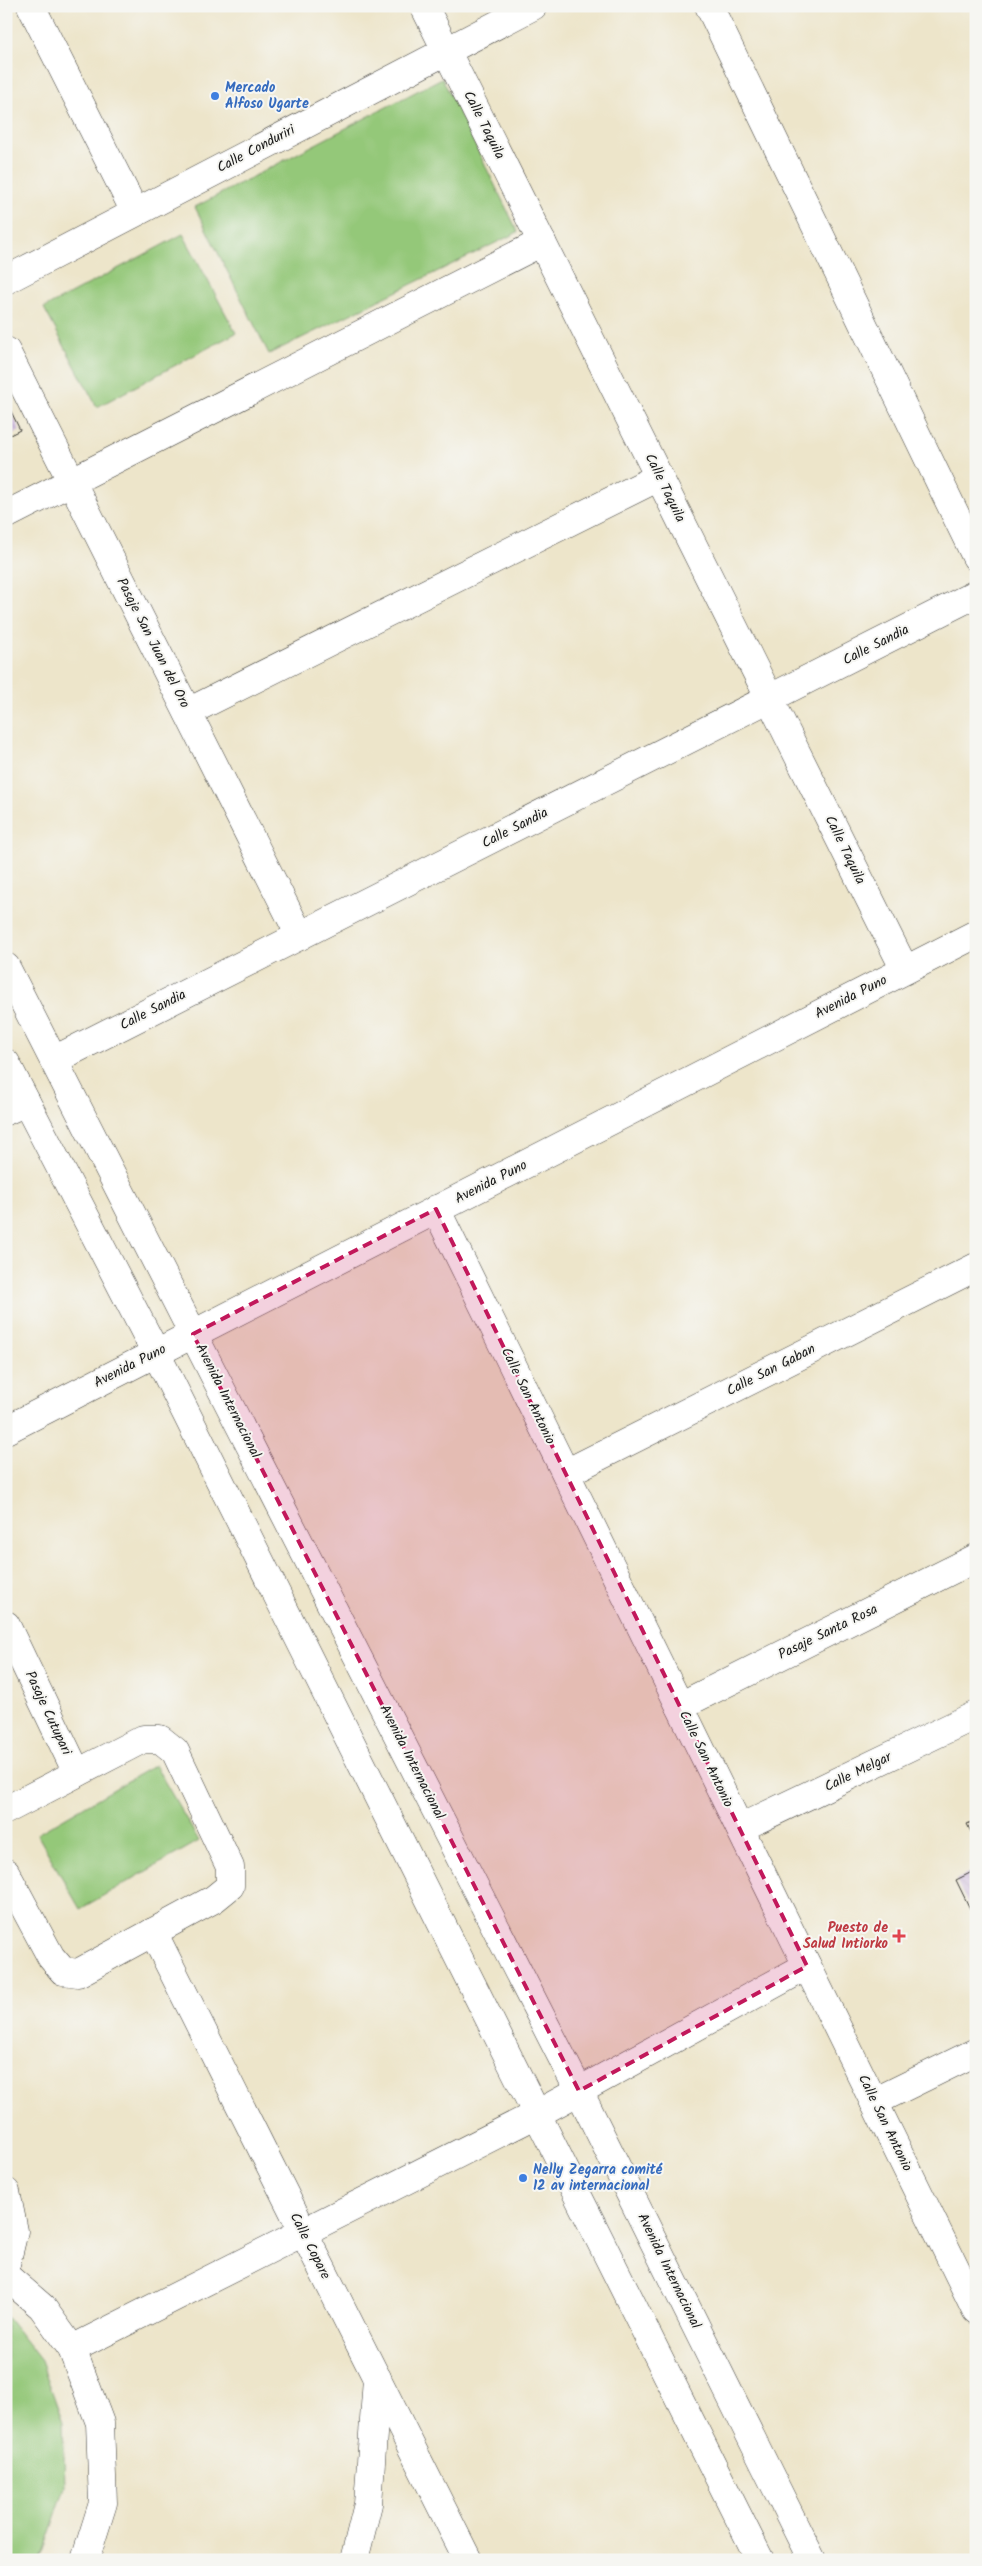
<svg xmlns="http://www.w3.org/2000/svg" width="982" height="2566" font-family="Kalam,sans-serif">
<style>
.park{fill:#94c879;stroke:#58724a}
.building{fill:url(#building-back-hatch)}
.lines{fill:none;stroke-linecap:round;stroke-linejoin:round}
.minor-casing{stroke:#3b3a36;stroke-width:29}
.tertiary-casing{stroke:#3b3a36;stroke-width:29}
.secondary-casing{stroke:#3b3a36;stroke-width:29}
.minor{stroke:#fff;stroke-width:28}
.tertiary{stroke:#fff;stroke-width:28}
.secondary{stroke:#fff;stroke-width:28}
.marked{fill:#c2185b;fill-opacity:0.2;stroke:#c2185b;stroke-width:4;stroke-dasharray:10 6;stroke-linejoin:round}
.shop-dot{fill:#3f7fe0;stroke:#f6f6f2;stroke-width:2}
.health-dot{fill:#e0444e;stroke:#f6f6f2;stroke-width:2}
.labels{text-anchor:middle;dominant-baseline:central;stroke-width:4;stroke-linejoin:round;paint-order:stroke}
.shop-label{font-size:14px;font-weight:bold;fill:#366cbe;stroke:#f6f6f2;text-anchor:start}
.street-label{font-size:14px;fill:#1c1c1c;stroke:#f6f6f2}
.health-label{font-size:14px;font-weight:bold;fill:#be3a42;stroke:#f6f6f2;text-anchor:end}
</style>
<defs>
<pattern id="building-back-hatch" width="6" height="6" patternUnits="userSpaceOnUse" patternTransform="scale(1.25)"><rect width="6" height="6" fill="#c8afdb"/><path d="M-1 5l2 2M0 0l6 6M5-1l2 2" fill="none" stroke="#ab96bb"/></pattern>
</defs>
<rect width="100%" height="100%" fill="#f6f6f2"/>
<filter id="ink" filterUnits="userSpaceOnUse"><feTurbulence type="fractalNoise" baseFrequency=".02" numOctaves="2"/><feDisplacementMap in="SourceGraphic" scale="10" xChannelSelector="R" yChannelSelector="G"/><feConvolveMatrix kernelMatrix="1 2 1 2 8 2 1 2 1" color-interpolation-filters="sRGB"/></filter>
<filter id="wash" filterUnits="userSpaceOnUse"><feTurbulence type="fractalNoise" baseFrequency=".0096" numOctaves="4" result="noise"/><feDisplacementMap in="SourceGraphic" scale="20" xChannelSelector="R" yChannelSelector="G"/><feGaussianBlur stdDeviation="1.12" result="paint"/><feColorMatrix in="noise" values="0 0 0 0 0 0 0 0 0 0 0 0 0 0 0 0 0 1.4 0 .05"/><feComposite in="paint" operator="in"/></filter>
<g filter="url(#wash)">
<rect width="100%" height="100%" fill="#ede5ca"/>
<g class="park">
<path d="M442 78 518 232 269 354 195 207Z"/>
<path d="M183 234 236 333 97 407 44 308Z"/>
<path d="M155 1765 199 1841 80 1909 37 1834Z"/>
<path d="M6 2316 41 2361 63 2422 65 2487 43 2553 39 2560H6Z"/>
</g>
<g id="blocks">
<g class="building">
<path d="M6 401 20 430 6 437Z"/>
<path d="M976 1820V1842L967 1824Z"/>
<path d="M976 1870V1921L956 1880Z"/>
</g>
</g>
</g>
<g filter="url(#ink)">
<use href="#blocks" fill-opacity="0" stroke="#3b3a36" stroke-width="1"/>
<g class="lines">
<defs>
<g id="minor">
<path d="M31 6 135 212"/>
<path d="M424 6 905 970"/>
<path d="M709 6 976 557"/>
<path d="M6 280 533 6"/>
<path d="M6 351 300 936"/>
<path d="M6 515 542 242"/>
<path d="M188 712 659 477"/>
<path d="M54 1060 976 594"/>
<path d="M6 1111 26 1102"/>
<path d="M436 1209 976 2310"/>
<path d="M566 1473 976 1267"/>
<path d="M6 1625 77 1773"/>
<path d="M680 1706 976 1558"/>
<path d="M6 1810 143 1739H160L175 1751 230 1867V1886L214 1899 78 1973 63 1971 51 1957 6 1873"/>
<path d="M740 1828 976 1715"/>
<path d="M153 1932 468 2560"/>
<path d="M874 2102 976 2052"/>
<path d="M6 2192 14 2231 6 2264"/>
<path d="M6 2276 42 2307 72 2349 100 2423 103 2503 85 2560"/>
<path d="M72 2349 537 2114 807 1966"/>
<path d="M354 2560 368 2504 377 2378"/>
</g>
<path id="tertiary" d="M6 1430 156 1353"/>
<g id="secondary">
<path d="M6 967 579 2091 812 2560"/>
<path d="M6 1063 156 1353 760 2560"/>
<path d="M156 1353 976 934"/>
</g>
</defs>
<use href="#minor" class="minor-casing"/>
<use href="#tertiary" class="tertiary-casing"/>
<use href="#secondary" class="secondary-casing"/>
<use href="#minor" class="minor"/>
<use href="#tertiary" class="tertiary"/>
<use href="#secondary" class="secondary"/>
</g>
</g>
<path class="marked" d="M436 1209 807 1966 579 2091 193 1334Z"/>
<g class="shop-dot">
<circle cx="215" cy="96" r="5"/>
<circle cx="523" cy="2178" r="5"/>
</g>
<path class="health-dot" d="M896.5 1928.5h5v5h5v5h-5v5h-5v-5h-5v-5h5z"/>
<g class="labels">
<g class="shop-label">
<text x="225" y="88">Mercado<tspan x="225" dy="16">Alfoso Ugarte</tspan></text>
<text x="533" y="2170">Nelly Zegarra comité<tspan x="533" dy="16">12 av internacional</tspan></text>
</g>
<g class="street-label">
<text transform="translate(484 125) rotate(63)">Calle Taquila</text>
<text transform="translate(256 149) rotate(-28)">Calle Conduriri</text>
<text transform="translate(665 488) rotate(64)">Calle Taquila</text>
<text transform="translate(153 643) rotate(63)">Pasaje San Juan del Oro</text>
<text transform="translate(876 645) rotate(-27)">Calle Sandia</text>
<text transform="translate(515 828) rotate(-27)">Calle Sandia</text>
<text transform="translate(845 850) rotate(64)">Calle Taquila</text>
<text transform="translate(851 997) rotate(-27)">Avenida Puno</text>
<text transform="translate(153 1010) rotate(-27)">Calle Sandia</text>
<text transform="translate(491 1182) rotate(-27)">Avenida Puno</text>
<text transform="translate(130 1366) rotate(-27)">Avenida Puno</text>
<text transform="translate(771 1370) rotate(-27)">Calle San Gaban</text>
<text transform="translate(528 1396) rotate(64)">Calle San Antonio</text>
<text transform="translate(228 1401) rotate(63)">Avenida Internacional</text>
<text transform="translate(828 1632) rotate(-26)">Pasaje Santa Rosa</text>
<text transform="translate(48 1713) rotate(65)">Pasaje Cutupari</text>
<text transform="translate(706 1759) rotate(64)">Calle San Antonio</text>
<text transform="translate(412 1762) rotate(63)">Avenida Internacional</text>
<text transform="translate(858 1772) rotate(-26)">Calle Melgar</text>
<text transform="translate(885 2123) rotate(64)">Calle San Antonio</text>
<text transform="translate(310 2246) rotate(63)">Calle Copare</text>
<text transform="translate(669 2271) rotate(64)">Avenida Internacional</text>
</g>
<g class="health-label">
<text x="888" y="1928">Puesto de<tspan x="888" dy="16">Salud Intiorko</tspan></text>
</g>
</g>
<rect width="982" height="2566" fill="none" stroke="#f6f6f2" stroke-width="25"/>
</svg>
